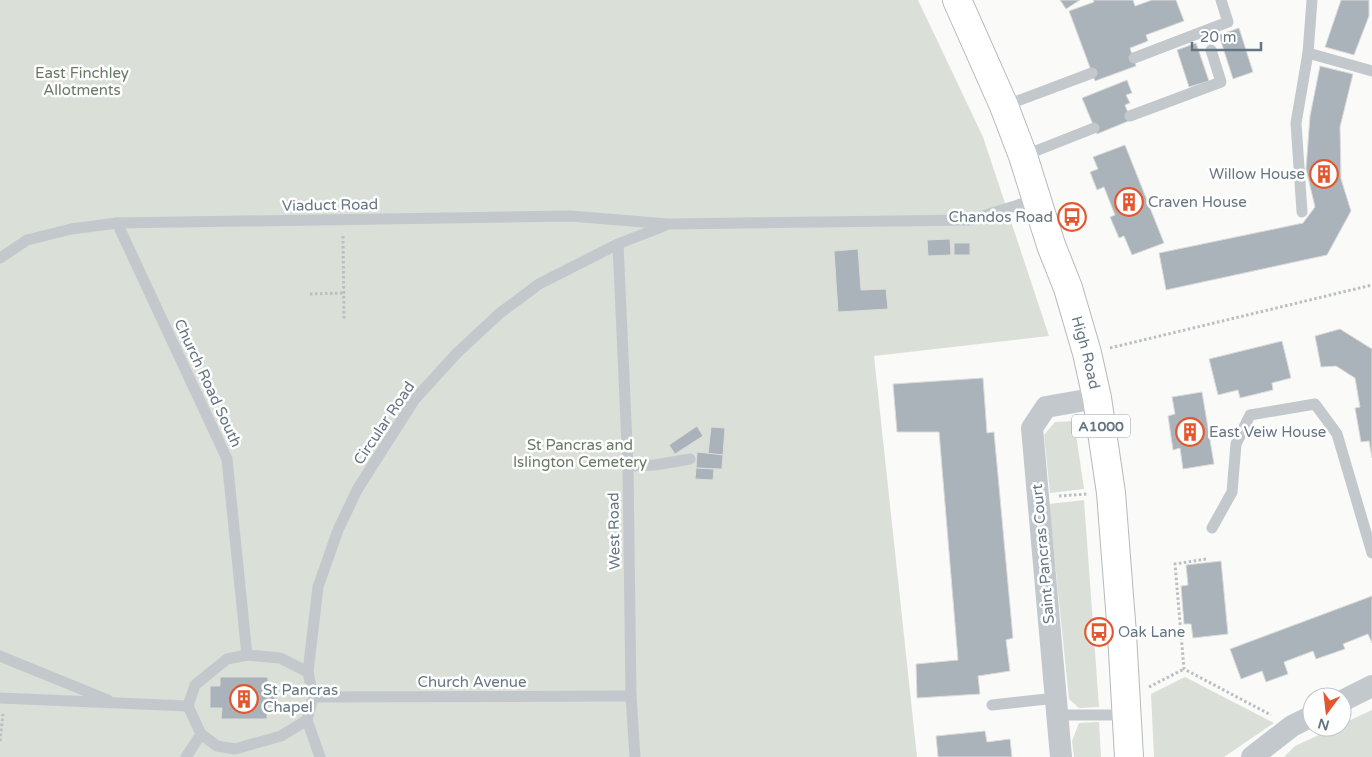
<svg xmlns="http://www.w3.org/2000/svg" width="1372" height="757" font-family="'Varela Round',sans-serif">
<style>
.green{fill:#dadfd7}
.building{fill:#aab3b9;stroke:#dcdcda}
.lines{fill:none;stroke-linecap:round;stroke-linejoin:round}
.primary-casing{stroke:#b5babe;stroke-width:30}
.path{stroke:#bbbfc2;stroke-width:3;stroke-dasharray:2.5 2.5;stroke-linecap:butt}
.lane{stroke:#c3c8cc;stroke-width:11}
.street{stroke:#c3c8cc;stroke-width:22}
.primary{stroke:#fff;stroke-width:28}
.labels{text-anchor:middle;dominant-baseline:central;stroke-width:5;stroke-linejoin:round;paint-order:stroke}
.shield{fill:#fff;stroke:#939fa8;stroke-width:1}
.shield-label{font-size:14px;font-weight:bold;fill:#657683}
.park-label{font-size:15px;fill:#687a64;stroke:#fff}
.poi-label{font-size:15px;fill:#657683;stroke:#fff;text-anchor:start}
.street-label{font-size:15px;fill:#657683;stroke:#fff}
</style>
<rect width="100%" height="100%" fill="#fafaf8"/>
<g class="green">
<path d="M0 0H918L983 137 1049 336 874 356 917 757H0Z"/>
<path d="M1074 421 1084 489 1050 493 1044 435 1055 422Z"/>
<path d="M1084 500 1099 707 1079 708 1069 699 1049 504Z"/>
<path d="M1185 677 1274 723 1224 757H1154L1151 694Z"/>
<path d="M1372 710V757H1284L1295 746 1336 727H1342V724Z"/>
<path d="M1099 722 1101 757H1074L1072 741 1079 723Z"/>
</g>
<g class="building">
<path d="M1060 0H1080L1066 9Z"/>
<path d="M1093 0H1133L1135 6 1152 0H1176L1184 21 1146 35 1148 41 1130 48 1136 66 1095 81 1069 11 1094 2Z"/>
<path d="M1341 0H1369V16L1354 55 1325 47Z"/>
<path d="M1239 28 1253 72 1233 79 1219 35Z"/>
<path d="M1196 43 1209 81 1189 87 1177 50Z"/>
<path d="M1320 66 1353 74 1340 127 1341 179 1351 211 1327 255 1166 290 1159 253 1303 223 1315 207 1306 169 1310 116Z"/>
<path d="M1127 80 1132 93 1126 95 1130 103 1125 105 1131 120 1097 134 1082 98Z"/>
<path d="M1125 145 1164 243 1132 255 1124 236 1119 238 1110 217 1115 215 1104 187 1097 190 1090 172 1098 169 1093 157Z"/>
<path d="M950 239 951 255 928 256 927 240Z"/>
<rect x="954" y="243" width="16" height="12"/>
<path d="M858 249 861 290 886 289 888 309 838 312 834 251Z"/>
<path d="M1340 329 1372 349V458L1369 441 1361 442 1355 408 1360 407 1355 378 1336 366 1321 367 1315 336Z"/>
<path d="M1282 341 1291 378 1272 383 1273 390 1240 398 1238 390 1218 395 1209 359Z"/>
<path d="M983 378 987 433 994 432 1013 638 1006 640 1010 671 978 676 980 694 917 698 916 664 958 660 939 432H897L893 384Z"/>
<path d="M1202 392 1214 464 1183 469 1180 448 1173 450 1168 416 1175 414 1172 397Z"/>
<path d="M697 426 703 436 675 454 669 445Z"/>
<path d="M711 427 725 428 723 455 708 454Z"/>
<path d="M697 452 723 455 722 469 696 468Z"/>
<path d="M696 468 714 469 713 480 695 479Z"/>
<path d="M1221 561 1228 634 1193 638 1191 624H1184L1181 586 1188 585 1186 565Z"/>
<path d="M1372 596V643L1368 634 1343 644 1345 649 1316 659 1313 651 1284 662 1288 674 1266 682 1262 671 1241 679 1230 649Z"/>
<path d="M220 677H268V691H277V706H267V719H221L222 708H210V686H220Z"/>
<path d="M985 731 987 742 1010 739 1012 757H938L936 736Z"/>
</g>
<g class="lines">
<defs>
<g id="primary">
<path id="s1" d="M957 0 1004 106 1023 156 1051 245 1068 288 1087 353 1097 398 1111 493 1122 634 1129 757"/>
</g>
</defs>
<use href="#primary" class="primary-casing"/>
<g class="path">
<path d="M343 236 344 320"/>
<path d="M310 294 343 293"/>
<path d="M1110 348 1372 285"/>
<path d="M1059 496 1087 494"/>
<path d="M1206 559 1175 564 1184 669 1271 715"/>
<path d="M1149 687 1184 669"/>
<path d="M0 741 3 714"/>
</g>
<g class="lane">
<path d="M1312 0 1308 53 1372 71"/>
<path d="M1134 58 1228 22 1221 0"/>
<path d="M1004 106 1092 73"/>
<path d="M1130 116 1221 82 1211 50"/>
<path d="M1023 156 1094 128"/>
<path d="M1302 212 1296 123 1308 53"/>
<path d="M117 223 227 459 247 655"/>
<path d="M618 244 628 466 631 696 635 757"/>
<path d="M0 258 27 240 71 229 117 223 570 216 668 224 970 220 1037 199"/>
<path d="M628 466 655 465 690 459"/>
<path d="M1212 528 1232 492 1236 444 1250 415 1315 404 1337 434 1372 553"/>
<path d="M0 656 108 700"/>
<path d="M313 697 631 696"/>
<path d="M0 698 188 706"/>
<path d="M992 705 1056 698"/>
<path d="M1057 715H1126"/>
<path d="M307 720 281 736 235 749 217 746 201 734 188 706 195 685 227 659 247 655 280 658 308 672"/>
<path d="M186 757 201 734"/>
<path d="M320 757 307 720 313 697 308 672 318 587 338 530 357 490 381 452 415 399 457 353 500 313 539 284 618 244 664 226"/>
</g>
<g class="street">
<path d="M1342 701 1372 686"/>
<path d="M1061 757 1032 428 1046 407 1097 398"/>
<path d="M1252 757 1292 726 1312 716"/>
</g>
<use href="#primary" class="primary"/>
</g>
<defs>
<symbol id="building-ring" viewBox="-11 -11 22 22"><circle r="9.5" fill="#fff" stroke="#e4572e" stroke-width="1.5"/><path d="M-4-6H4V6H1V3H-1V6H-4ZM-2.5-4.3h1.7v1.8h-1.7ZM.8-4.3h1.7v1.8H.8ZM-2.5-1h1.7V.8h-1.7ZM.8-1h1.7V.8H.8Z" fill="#e4572e"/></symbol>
<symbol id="bus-ring" viewBox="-11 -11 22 22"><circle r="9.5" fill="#fff" stroke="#e4572e" stroke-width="1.5"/><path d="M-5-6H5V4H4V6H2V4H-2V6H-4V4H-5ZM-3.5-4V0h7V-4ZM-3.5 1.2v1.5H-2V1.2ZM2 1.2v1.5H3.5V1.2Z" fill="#e4572e"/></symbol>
</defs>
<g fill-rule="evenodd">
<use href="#building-ring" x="1308" y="158" width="32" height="32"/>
<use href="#building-ring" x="1113" y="186" width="32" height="32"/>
<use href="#bus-ring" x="1056" y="201" width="32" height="32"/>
<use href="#building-ring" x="1174" y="416" width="32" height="32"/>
<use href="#bus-ring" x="1083" y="616" width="32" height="32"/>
<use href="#building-ring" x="228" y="683" width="32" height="32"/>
</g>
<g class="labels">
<rect class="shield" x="1072" y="414.5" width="58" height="23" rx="4"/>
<g class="shield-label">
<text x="1101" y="426">A1000</text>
</g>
<g class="park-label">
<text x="82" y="73">East Finchley<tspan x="82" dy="17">Allotments</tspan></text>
<text x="580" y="445">St Pancras and<tspan x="580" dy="17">Islington Cemetery</tspan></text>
</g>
<g class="poi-label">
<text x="1305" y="174" text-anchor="end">Willow House</text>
<text x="1148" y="202">Craven House</text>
<text x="1053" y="217" text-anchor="end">Chandos Road</text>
<text x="1209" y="432">East Veiw House</text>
<text x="1118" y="632">Oak Lane</text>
<text x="263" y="690">St Pancras<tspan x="263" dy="17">Chapel</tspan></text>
</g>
<g class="street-label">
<text transform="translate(330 205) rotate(-1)">Viaduct Road</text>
<text stroke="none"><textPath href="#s1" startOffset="376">High Road</textPath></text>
<text transform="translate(208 383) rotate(65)">Church Road South</text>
<text transform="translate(384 423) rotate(-56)">Circular Road</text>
<text transform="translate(614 531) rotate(-91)">West Road</text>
<text transform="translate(1043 554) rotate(-95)">Saint Pancras Court</text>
<text x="472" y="682">Church Avenue</text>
</g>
</g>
<g transform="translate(1327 712) rotate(195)"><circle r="24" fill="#ffffff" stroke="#c1c8cd"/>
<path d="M0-4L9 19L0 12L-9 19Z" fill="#e4572e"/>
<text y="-8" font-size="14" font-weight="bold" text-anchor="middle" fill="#657683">N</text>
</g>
<path d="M1192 42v8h69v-8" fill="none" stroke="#657683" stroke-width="2.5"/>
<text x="1200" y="42" font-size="15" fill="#657683" stroke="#ffffff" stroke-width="4" paint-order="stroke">20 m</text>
</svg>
